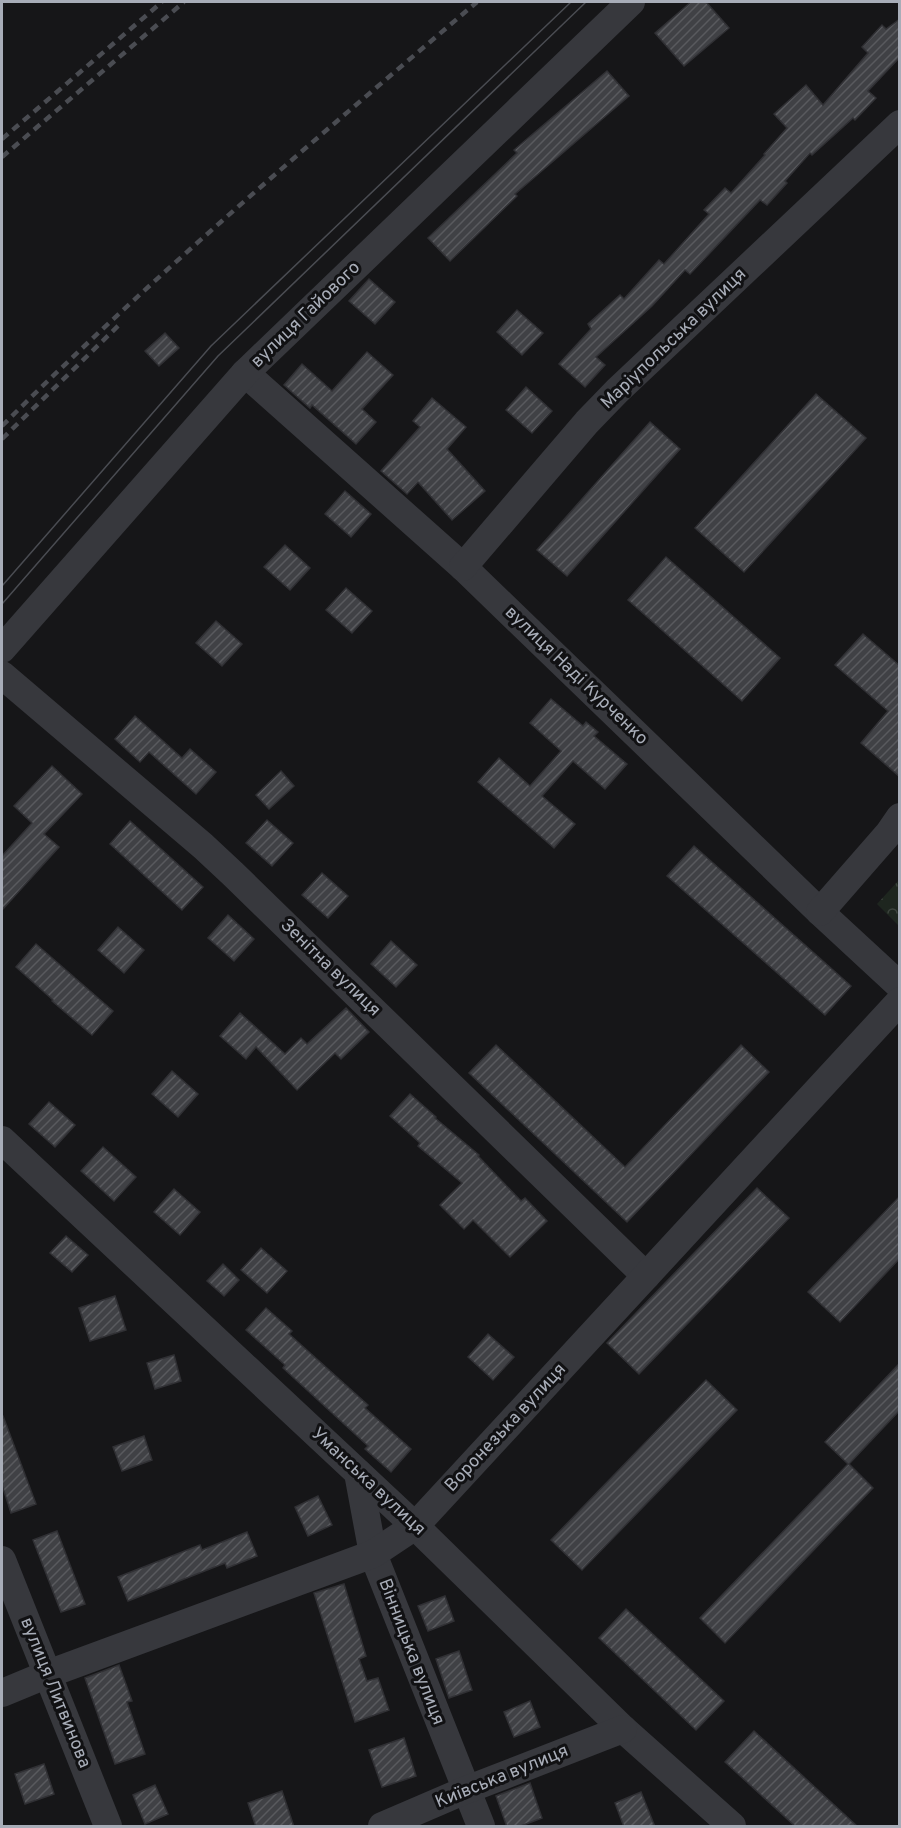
<svg xmlns="http://www.w3.org/2000/svg" width="901" height="1828" font-family="Overpass,sans-serif">
<style>
.park{fill:url(#park-crowns)}
.building{fill:url(#building-hatch);stroke:#303034;stroke-width:1.5}
.lines{fill:none;stroke-linecap:round;stroke-linejoin:round}
.minor{stroke:#37383d;stroke-width:28}
.tram{stroke:#4a4c52;stroke-width:1.5}
.rail{stroke:#4a4c52;stroke-width:4.5;stroke-dasharray:8 6;stroke-linecap:butt}
.labels{text-anchor:middle;dominant-baseline:central;stroke-width:6;stroke-linejoin:round;paint-order:stroke}
.street-label{font-size:18px;fill:#a8adb8;stroke:#111113}
</style>
<defs>
<pattern id="park-crowns" width="20" height="18" patternUnits="userSpaceOnUse" patternTransform="scale(1.5)"><rect width="20" height="18" fill="#1e261f"/><path d="M2 6a3 3 0 1 1 6 0M12 15a3 3 0 1 1 6 0" fill="none" stroke="#3c433d"/></pattern>
<pattern id="building-hatch" width="6" height="6" patternUnits="userSpaceOnUse" patternTransform="scale(1.5)"><rect width="6" height="6" fill="#404145"/><path d="M-1 1l2-2M0 6l6-6M5 7l2-2" fill="none" stroke="#595a5e"/></pattern>
</defs>
<rect width="100%" height="100%" fill="#161618"/>
<path class="park" d="M899 880V926L877 904Z"/>
<g class="building">
<path d="M691 2H706L729 28 684 66 655 33Z"/>
<path d="M900 19V57L868 91 876 98 855 120 853 118 812 155 810 153 785 181 787 183 767 205 760 200 690 274 685 270 652 306 596 357 605 365 585 387 559 364 591 329 588 324 620 295 624 299 659 260 664 264 709 214 704 210 725 188 731 193 765 155 764 154 787 128 774 114 806 85 823 105 868 53 862 47 882 25 886 29Z"/>
<path d="M607 71 629 96 515 194 517 196 450 261 428 238 517 153 514 150Z"/>
<path d="M369 279 395 302 375 324 349 301Z"/>
<path d="M517 310 543 333 522 355 497 332Z"/>
<path d="M165 333 179 348 159 366 145 351Z"/>
<path d="M367 352 393 375 362 409 376 422 356 444 312 405 310 408 284 385 302 364 332 391Z"/>
<path d="M526 387 552 411 532 433 506 410Z"/>
<path d="M816 394 866 438 744 572 695 528Z"/>
<path d="M432 398 466 427 447 449 485 491 452 520 418 482 407 494 381 471 420 427 413 421Z"/>
<path d="M650 422 680 449 567 576 537 550Z"/>
<path d="M345 491 371 514 351 537 325 514Z"/>
<path d="M285 545 310 568 290 590 264 567Z"/>
<path d="M666 557 780 658 742 701 628 600Z"/>
<path d="M346 588 372 611 352 633 326 610Z"/>
<path d="M216 621 242 644 222 666 196 643Z"/>
<path d="M863 634 900 666V777L861 743 888 711 835 665Z"/>
<path d="M551 699 583 726 586 722 598 732 594 736 627 764 605 789 573 761 542 796 575 824 554 848 478 782 499 758 530 786 561 751 530 723Z"/>
<path d="M135 716 182 758 190 749 216 772 196 794 149 752 140 762 115 739Z"/>
<path d="M52 766 82 794 44 834 59 847 2 910V856L32 823 14 806Z"/>
<path d="M281 771 294 786 269 809 256 795Z"/>
<path d="M267 820 293 843 272 866 246 843Z"/>
<path d="M130 821 203 887 182 910 110 844Z"/>
<path d="M694 846 851 986 825 1015 667 876Z"/>
<path d="M322 873 348 896 328 918 302 895Z"/>
<path d="M228 915 254 939 234 961 208 938Z"/>
<path d="M118 927 144 950 124 973 98 950Z"/>
<path d="M391 941 417 965 396 987 371 964Z"/>
<path d="M36 944 113 1011 92 1035 52 1001 53 1000 16 967Z"/>
<path d="M346 1008 369 1032 341 1059 335 1053 297 1090 256 1047 246 1059 220 1036 240 1013 285 1054 301 1038 307 1044Z"/>
<path d="M496 1045 625 1167 741 1045 769 1072 627 1222 469 1073Z"/>
<path d="M172 1071 198 1094 178 1117 152 1094Z"/>
<path d="M410 1094 436 1117 435 1118 479 1155 478 1156 521 1201 525 1198 547 1221 510 1257 473 1220 464 1229 440 1205 462 1183 418 1146 420 1143 390 1116Z"/>
<path d="M49 1102 75 1125 55 1147 29 1124Z"/>
<path d="M103 1147 136 1177 114 1201 81 1171Z"/>
<path d="M757 1188 789 1218 639 1374 607 1343Z"/>
<path d="M174 1189 200 1212 180 1235 154 1212Z"/>
<path d="M900 1196V1258L840 1322 808 1292Z"/>
<path d="M66 1236 88 1255 72 1272 50 1253Z"/>
<path d="M261 1248 287 1271 267 1293 241 1270Z"/>
<path d="M223 1264 239 1280 224 1296 207 1281Z"/>
<path d="M115 1296 126 1330 90 1341 79 1308Z"/>
<path d="M266 1308 292 1331 289 1334 368 1405 365 1408 411 1449 391 1472 365 1449 368 1446 283 1368 285 1365 246 1330Z"/>
<path d="M488 1334 514 1357 493 1380 468 1357Z"/>
<path d="M174 1355 181 1381 155 1389 147 1363Z"/>
<path d="M900 1363V1410L849 1464 873 1488 725 1643 700 1618 848 1464 825 1442Z"/>
<path d="M706 1380 737 1410 582 1570 551 1540Z"/>
<path d="M2 1416H3L36 1504 11 1513 2 1485Z"/>
<path d="M144 1436 152 1460 122 1471 113 1447Z"/>
<path d="M318 1496 332 1525 308 1536 295 1507Z"/>
<path d="M57 1531 85 1604 61 1612 33 1540Z"/>
<path d="M247 1532 257 1556 227 1568 225 1563 128 1601 118 1577 200 1545 202 1550Z"/>
<path d="M344 1584 366 1656 359 1659 367 1681 378 1678 389 1710 355 1722 314 1593Z"/>
<path d="M445 1596 454 1621 428 1631 418 1606Z"/>
<path d="M626 1609 724 1701 696 1730 599 1638Z"/>
<path d="M459 1651 472 1690 449 1698 436 1659Z"/>
<path d="M119 1665 132 1701 127 1702 145 1754 115 1764 85 1678Z"/>
<path d="M530 1701 540 1727 514 1737 504 1712Z"/>
<path d="M754 1731 858 1827H796L725 1762Z"/>
<path d="M404 1738 416 1776 382 1787 369 1750Z"/>
<path d="M44 1764 54 1794 25 1804 15 1774Z"/>
<path d="M530 1783 542 1818 518 1827H507L496 1796Z"/>
<path d="M155 1785 168 1814 145 1824 133 1795Z"/>
<path d="M282 1791 294 1827H256L248 1803Z"/>
<path d="M641 1792 655 1827H624L615 1803Z"/>
</g>
<g class="lines">
<g class="minor">
<path d="M245 373 463 567 820 912 900 986"/>
<path d="M463 567 587 422 617 391 900 124"/>
<path d="M2 649 245 373 631 2"/>
<path d="M2 675 203 846 233 874 646 1276"/>
<path d="M820 912 889 833 900 817"/>
<path d="M2 1140 415 1526 623 1729 732 1826"/>
<path d="M358 1473 373 1554 481 1826"/>
<path d="M2 1560 108 1826"/>
<path d="M2 1693 48 1674 373 1554 415 1526 900 1001"/>
<path d="M382 1826 466 1790 623 1729"/>
</g>
<g class="tram">
<path d="M2 586 211 346 571 2"/>
<path d="M2 604 218 356 586 2"/>
</g>
<g class="rail">
<path d="M2 139 162 2"/>
<path d="M2 157 184 2"/>
<path d="M2 426C152 276 316 139 477 2"/>
<path d="M2 439 120 324"/>
</g>
</g>
<g class="labels">
<g class="street-label">
<text transform="translate(306 315) rotate(-44)">вулиця Гайового</text>
<text transform="translate(674 339) rotate(-44)">Маріупольська вулиця</text>
<text transform="translate(576 676) rotate(44)">вулиця Наді Курченко</text>
<text transform="translate(330 968) rotate(44)">Зенітна вулиця</text>
<text transform="translate(506 1428) rotate(-47)">Воронезька вулиця</text>
<text transform="translate(368 1482) rotate(43)">Уманська вулиця</text>
<text transform="translate(411 1652) rotate(69)">Вінницька вулиця</text>
<text transform="translate(55 1693) rotate(68)">вулиця Литвинова</text>
<text transform="translate(502 1777) rotate(-22)">Київська вулиця</text>
</g>
</g>
<rect width="901" height="1828" fill="none" stroke="#a8adb8" stroke-width="6"/>
</svg>
